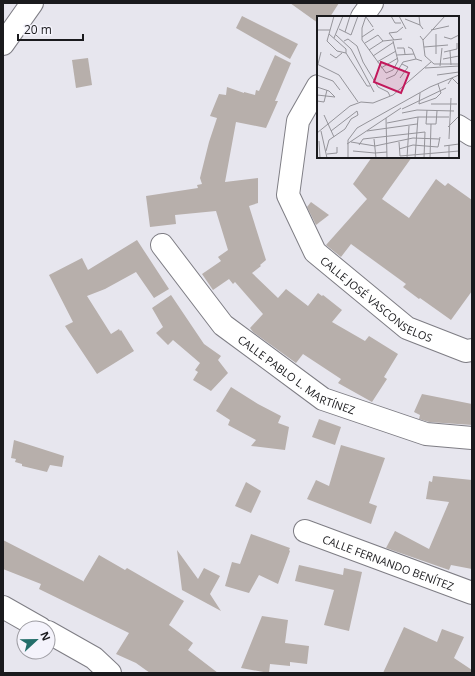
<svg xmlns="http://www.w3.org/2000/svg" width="475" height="676" font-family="'Open Sans',sans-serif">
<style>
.building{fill:#b7afab}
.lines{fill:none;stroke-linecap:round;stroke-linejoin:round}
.minor-casing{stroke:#7e7d84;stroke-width:24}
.minor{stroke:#fff;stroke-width:22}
.labels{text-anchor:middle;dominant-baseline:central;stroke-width:3;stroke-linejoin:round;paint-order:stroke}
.street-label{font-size:11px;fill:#1a1a1d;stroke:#f4f3fb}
.inset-road{fill:none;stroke:#95949a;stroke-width:1}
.view{fill:#c2185b;fill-opacity:0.15;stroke:#c2185b;stroke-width:2}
.inset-edge{fill:none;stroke:#1a1a1d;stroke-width:2}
</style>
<rect width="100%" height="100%" fill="#e7e6ee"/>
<g class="building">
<path d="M290 3H339L330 17H318V23Z"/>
<path d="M242 16 298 44 290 59 236 28Z"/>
<path d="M275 55 291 63 275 101H278L266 128 236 122 225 182 258 178V203L249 206 266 260 260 265 261 266 252 273 278 298 286 289 308 306 318 293 322 296 323 295 342 310 332 322 365 341 369 336 398 354 384 377 387 379 372 402 338 383 341 379 303 354 296 363 253 332 250 328 263 314 235 282 233 284 229 279 213 290 202 274 221 261 218 257 228 250 216 211 175 215 176 224 150 227 146 196 198 188 197 185 202 184 200 178 209 142 217 118 210 116 219 94 226 95 227 87 244 93V92L255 95 256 90 259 91Z"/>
<path d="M88 58 92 85 76 88 72 60Z"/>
<path d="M372 157H412L382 199 409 218 436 179 445 186 448 183 472 200V291L451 320 420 298 419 299 403 287 406 284 351 244 341 257 326 245 367 199 353 184Z"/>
<path d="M311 202 329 215 316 225 307 207Z"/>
<path d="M137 240 169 289 154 298 136 272 105 289 87 296 111 334 119 329 120 331 121 330 134 351 97 374 65 326 73 322 49 275 82 258 88 270Z"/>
<path d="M171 295 204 344 221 356 218 360 228 373 211 391 193 380 198 372 195 370 200 363 173 340 168 345 156 333 163 327 152 308Z"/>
<path d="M231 387 258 404 281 416 278 423 289 427 285 450 251 446 256 440 228 425 230 420 216 411Z"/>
<path d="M422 394 472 404V425L429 422 419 419 420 415 414 412Z"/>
<path d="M319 419 341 427 335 445 312 437Z"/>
<path d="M14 440 64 456 62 467 50 465 47 472 22 466V464L15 462 16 459 11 458Z"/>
<path d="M341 445 385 458 369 503 377 506 371 524 307 499 316 480 329 486Z"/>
<path d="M433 476 472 480V569L451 565 449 570 386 548 395 531 429 549 449 502 426 499 429 481 432 482Z"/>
<path d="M246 482 261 491 251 513 235 506Z"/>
<path d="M251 534 290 548 289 550 290 551 278 584 259 575 249 593 225 586 232 562 240 564Z"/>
<path d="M3 540 83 581V582L99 555 125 570 127 568 184 601 169 625 193 643 188 650 218 673H150L136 663 116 654 129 633 39 589 41 584 3 569Z"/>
<path d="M177 550 198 579 204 568 220 576 210 594 221 611 182 590Z"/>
<path d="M299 565 343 575 344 568 362 572 349 631 324 625 334 590 295 581Z"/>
<path d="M262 616 288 620 285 643 309 646 307 664 290 662V666L270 664 269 673 241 668Z"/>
<path d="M404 627 437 642 442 629 464 637 454 658 472 670V673H383Z"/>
</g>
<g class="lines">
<defs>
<g id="minor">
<path d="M362 17 372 3"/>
<path d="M3 44 32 3"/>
<path id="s1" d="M318 86 298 121 288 195 315 252 407 328 466 351 472 350"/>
<path d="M458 126 472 135"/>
<path id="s2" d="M162 245 223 325 323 399 426 434 472 438"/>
<path id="s3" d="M305 531 472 593"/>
<path d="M3 607 40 628"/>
<path d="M48 632 94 658 110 673"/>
</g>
</defs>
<use href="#minor" class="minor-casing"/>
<use href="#minor" class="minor"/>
</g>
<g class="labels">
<g class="street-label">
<text stroke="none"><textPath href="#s1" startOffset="256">CALLE JOSÉ VASCONSELOS</textPath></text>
<text stroke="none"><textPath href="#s2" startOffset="190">CALLE PABLO L. MARTÍNEZ</textPath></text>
<text stroke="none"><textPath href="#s3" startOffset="89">CALLE FERNANDO BENÍTEZ</textPath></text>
</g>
</g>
<g transform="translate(317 16)">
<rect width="142" height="142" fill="#e7e6ee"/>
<path class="inset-road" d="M17 0 10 25 20 35 29 37M49 0 45 12V24L69 57 76 54 81 45 76 25M74 0 78 7H84M82 0 89 13M102 0 103 9 106 13M49 1 56 11M88 3 103 9M22 13 34 19 41 0M0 14H13M114 14 132 10M28 16 33 0M12 18 29 33V37M19 19 34 33 57 76M103 20 106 24 108 40 117 48H142M45 21 57 13M127 21 134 23 142 19M17 22 26 0M77 24 72 17 80 16 86 11M106 24 128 0M27 25 31 23 40 30 46 46 61 71 71 76 73 80M48 27 61 19 66 25 85 23M91 31 95 33 99 43M107 31 131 29M80 32H87L88 38M52 34 66 25M133 35 134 49M127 36 140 33V27M29 37 50 70H53M13 38 19 42 25 37M119 38V18M80 39 97 38M56 40 77 26M126 43 142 40M60 46 79 35M0 48 22 59 41 86M1 48 4 36M123 50 125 32M64 52 81 42M108 52 142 50M0 59 16 65 23 74M120 59 142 56M83 62 91 51 85 48M69 63 78 59 86 46 99 43 105 45M131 68 135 62 142 69M0 71 12 75 18 81M103 77 102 88 119 82 124 77 121 68M0 79 18 81M0 85 7 86 10 74M114 88H140M85 93 129 72M110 94 109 108H119L120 95M85 97 100 94 137 95M7 99 17 121M69 102 70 142M70 107 101 101H132M131 111 142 100M4 115 10 142M50 115 100 108M0 117 33 90 44 86 56 87 76 79 114 46M57 123 59 142M132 123 134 82M2 125 3 142M34 126 58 130 96 122 122 123M82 126 83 140 142 135M30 128 84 92M42 129 46 123 108 116 107 142M132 129V142M127 130 142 128M82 133 96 129 121 131 123 121M9 135 12 124 28 113 34 103 41 99 40 95 14 115M36 135 58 137 70 136M10 138 20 137V131M31 142V124L40 112 113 71 142 59M90 142 92 110M98 142 101 101M113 142 114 108"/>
<path class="view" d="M64 46 92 57 84 77 57 66Z"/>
<rect width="142" height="142" class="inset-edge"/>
</g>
<rect width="475" height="676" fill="none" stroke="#1a1a1d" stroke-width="8"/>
<g transform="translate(36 640) rotate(68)"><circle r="19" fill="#f4f3fb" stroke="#9d9ca2"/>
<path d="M0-3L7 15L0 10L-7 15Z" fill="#236e6a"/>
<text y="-6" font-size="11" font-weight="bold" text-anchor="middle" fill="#1a1a1d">N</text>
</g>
<path d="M18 34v6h65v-6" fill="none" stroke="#1a1a1d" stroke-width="2"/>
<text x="24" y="34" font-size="12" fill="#1a1a1d" stroke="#f4f3fb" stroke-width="3" paint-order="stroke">20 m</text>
</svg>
